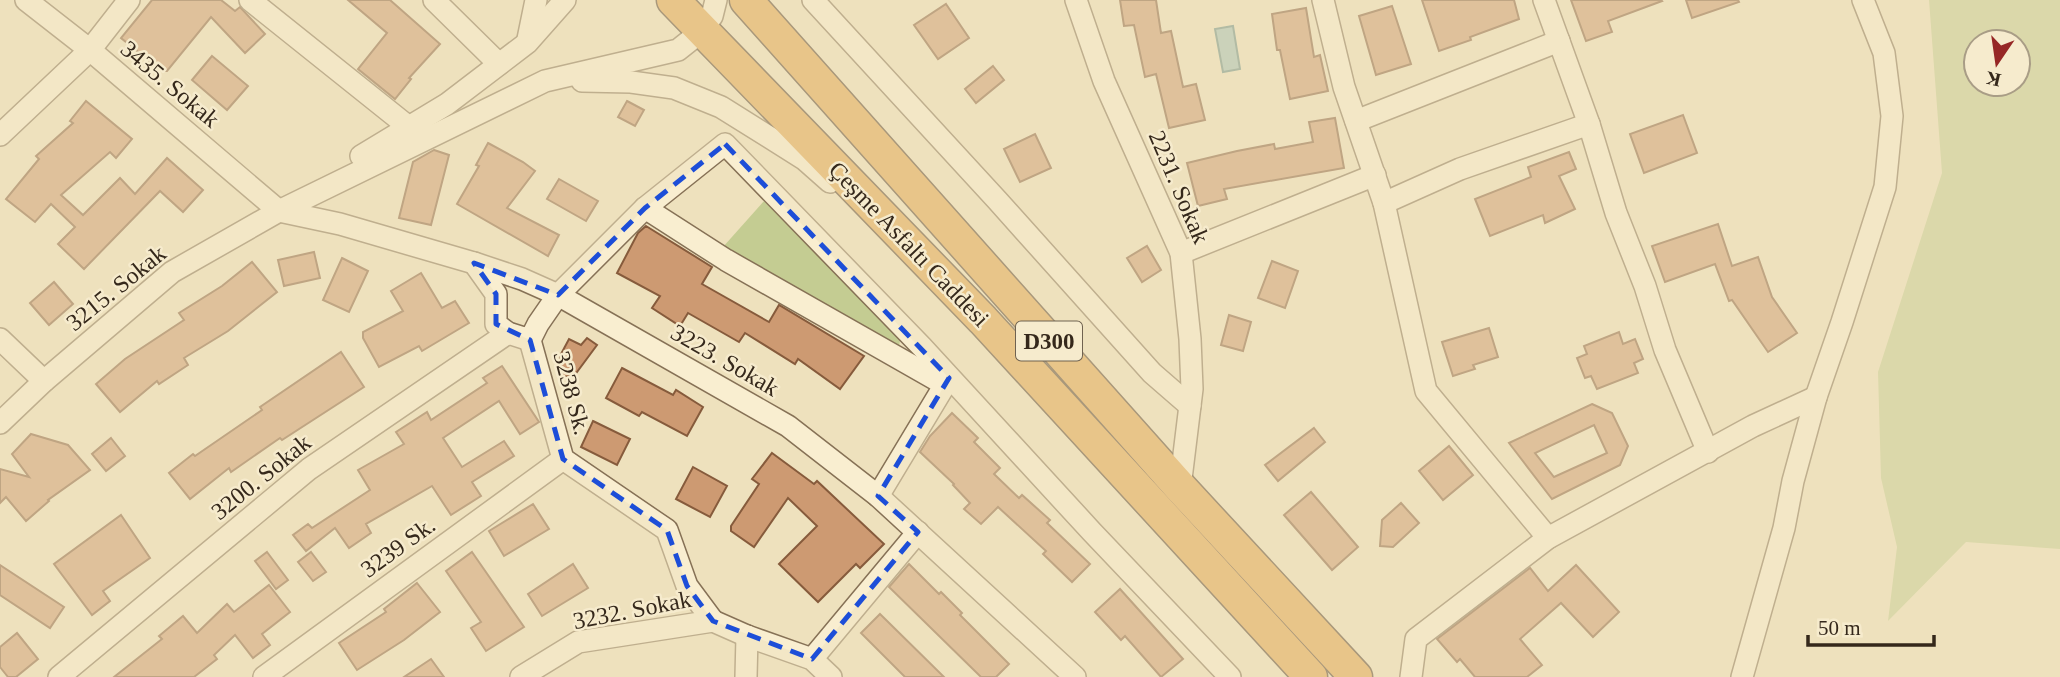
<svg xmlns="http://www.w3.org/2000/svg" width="2060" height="677" font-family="'Times New Roman',serif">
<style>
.green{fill:#c4cc92;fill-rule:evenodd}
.water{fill:#a1bfb7;stroke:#698d85;stroke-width:2}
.building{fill:#cd9a72;stroke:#865b3c;stroke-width:2;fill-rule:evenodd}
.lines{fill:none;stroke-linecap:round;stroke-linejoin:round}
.minor-casing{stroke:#867156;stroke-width:24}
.highway-casing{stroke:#543f2b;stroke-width:35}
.minor{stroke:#f9eed0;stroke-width:21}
.highway{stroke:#e1a24b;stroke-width:32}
.marked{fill:none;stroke:#1d4ed8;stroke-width:5;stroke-dasharray:14 9;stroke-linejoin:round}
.labels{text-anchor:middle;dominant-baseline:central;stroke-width:5;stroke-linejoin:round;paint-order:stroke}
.shield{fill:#f6ebcd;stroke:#6f6250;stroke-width:2}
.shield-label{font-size:23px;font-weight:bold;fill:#35281b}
.street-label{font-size:24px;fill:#35281b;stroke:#f6ebcd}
</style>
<rect width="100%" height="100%" fill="#eee1bd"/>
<g class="green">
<path d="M1929 0H2060V549L1966 542 1888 621 1897 547 1881 478 1878 372 1942 173ZM2018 42V84H1976V42Z"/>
<path d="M764 201 900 340 899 348 723 247Z"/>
</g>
<path class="water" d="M1233 26 1240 69 1223 72 1215 29Z"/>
<g class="building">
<path d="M152 0H221L235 11 240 7 265 34 245 53 211 17 167 71H162L121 38Z"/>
<path d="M348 0H390L440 44 409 78 411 79 395 99 358 69 387 33Z"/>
<path d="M1120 0H1156L1161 33 1171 31 1183 87 1196 84 1205 120 1169 128 1156 74 1145 77 1134 25 1124 26Z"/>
<path d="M1422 0H1514L1519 19 1470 37 1471 40 1439 51Z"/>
<path d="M1571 0H1661L1662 1 1608 21 1612 32 1586 41Z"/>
<path d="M1686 0H1738L1739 2 1692 18Z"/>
<path d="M946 4 969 38 938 59 914 25Z"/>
<path d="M1392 6 1411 64 1376 75 1359 16Z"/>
<path d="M1306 8 1314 57 1320 55 1328 91 1290 99 1280 50H1277L1272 14Z"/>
<path d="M212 56 248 86 227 110 192 80Z"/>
<path d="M993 66 1004 80 976 103 965 89Z"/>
<path d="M86 101 132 139 116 158 110 152 61 195 83 215 120 178 135 194 167 158 203 190 183 212 160 191 84 269 58 244 75 227 51 204 35 222 6 199 39 159 36 156 73 123 70 121Z"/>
<path d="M627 101 644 110 635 126 618 117Z"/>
<path d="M1683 115 1697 153 1644 173 1630 134Z"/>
<path d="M1335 118 1344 168 1224 189 1227 199 1198 206 1187 163 1237 151 1274 144 1275 149 1313 142 1309 122Z"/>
<path d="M1035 134 1051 168 1020 182 1004 149Z"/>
<path d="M488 143 523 162 535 171 507 208 559 235 548 256 457 204 479 166 476 165Z"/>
<path d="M434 150 449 155 431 225 399 218 413 162Z"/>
<path d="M1569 152 1576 169 1559 176 1575 209 1545 223 1543 215 1490 236 1475 199 1531 177 1528 167Z"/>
<path d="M559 179 598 201 586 221 547 199Z"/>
<path d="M1718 224 1732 266 1758 257 1772 297 1797 333 1768 352 1732 300 1729 301 1715 264 1665 282 1652 246Z"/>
<path d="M646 226 712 267 702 284 769 322 779 305 864 356 840 389 798 359 795 364 745 333 739 342 688 313 680 326 652 308 660 296 617 273 638 233Z"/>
<path d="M1147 246 1161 270 1142 282 1127 258Z"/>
<path d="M314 252 320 278 284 286 278 260Z"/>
<path d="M342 258 368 271 349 312 323 300Z"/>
<path d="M1272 261 1298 271 1285 308 1258 298Z"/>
<path d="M252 262 277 292 228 331 184 358 188 365 159 384 157 381 120 412 96 384 125 359 184 320 179 313 222 286Z"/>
<path d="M421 273 442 308 455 301 469 323 422 351 419 346 379 367 363 338V332L403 311 391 291Z"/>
<path d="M54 282 73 304 49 325 30 303Z"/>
<path d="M1229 315 1251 322 1243 351 1221 345Z"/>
<path d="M1489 328 1498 357 1473 365 1475 369 1453 376 1442 342Z"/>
<path d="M1619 332 1623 344 1635 339 1643 359 1634 363 1638 373 1597 389 1591 376 1585 378 1577 358 1587 354 1584 346Z"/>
<path d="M587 338 597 345 574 376 562 377 560 356 569 339 581 345Z"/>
<path d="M341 352 364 387 282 440 280 438 231 472 229 468 190 499 169 473 193 454 195 456 262 410 260 407Z"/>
<path d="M502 366 539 422 520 434 499 401 443 438 462 467 504 441 514 456 472 482 481 496 451 515 432 486 366 524 371 533 349 548 335 528 306 551 293 535 308 524 312 528 370 490 358 470 404 444 396 432 427 412 431 420 487 383 483 378Z"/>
<path d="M622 368 673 395 676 390 703 407 687 436 642 412 639 416 606 398Z"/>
<path d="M1592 404 1612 413 1628 446 1620 465 1552 499 1509 443ZM1594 425 1607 453 1554 477 1535 453Z"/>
<path d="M952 413 978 438 974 442 1000 468 994 474 1019 498 1022 495 1050 520 1047 523 1090 564 1072 582 1043 554 1046 551 998 507 981 524 964 509 970 503 953 485 954 484 920 452 930 436Z"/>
<path d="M593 421 630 439 617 465 581 447Z"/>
<path d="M1314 428 1325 442 1278 481 1265 465Z"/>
<path d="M31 434 68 445 90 470 48 500 49 501 26 521 6 497 0 503V469L29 477 12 454Z"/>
<path d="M111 438 125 456 106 471 92 454Z"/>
<path d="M1449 446 1473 475 1443 500 1419 471Z"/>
<path d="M772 453 814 484 817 481 884 544 860 568 856 564 818 602 779 564 817 526 788 498 754 547 731 531V526L759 484 752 479Z"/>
<path d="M693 467 727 486 710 517 676 499Z"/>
<path d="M1311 492 1358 547 1332 570 1284 515Z"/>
<path d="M1401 503 1419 523 1393 547 1380 546 1382 520Z"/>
<path d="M533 504 549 529 504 556 489 531Z"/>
<path d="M121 515 150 558 103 591 110 601 92 615 54 564Z"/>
<path d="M267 552 288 580 276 589 255 561Z"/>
<path d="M311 552 326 572 313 581 298 562Z"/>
<path d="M472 552 524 627 486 651 471 628 481 622 446 571Z"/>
<path d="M573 564 588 588 542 616 528 594Z"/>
<path d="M909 564 939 594 941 592 962 613 960 615 1009 664 996 677H981L889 587Z"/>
<path d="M0 565 64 607 50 628 0 595Z"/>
<path d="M1576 565 1619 612 1593 637 1561 603 1520 639 1542 665 1527 677H1475L1460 659 1457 662 1437 639 1530 568 1548 591Z"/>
<path d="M417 583 440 612 404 640 357 670 339 643 386 612 384 609Z"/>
<path d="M269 585 290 612 262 634 270 645 253 658 235 635 214 655 217 659 194 677H114L162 639 159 636 183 616 197 633 227 604 234 612Z"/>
<path d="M1120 589 1183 659 1161 677 1125 636 1121 640 1095 612Z"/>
<path d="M880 614 944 677H905L861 633Z"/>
<path d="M17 633 38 659 16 677H8L0 667V647Z"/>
<path d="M431 659 444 677H404Z"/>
</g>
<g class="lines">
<defs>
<g id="minor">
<path d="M26 0 90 50 279 211 340 224 474 263 522 279 558 295 788 426 878 496 1075 677"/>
<path d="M250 0 410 128"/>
<path d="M434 0 499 64"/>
<path d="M813 0 997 200 1152 373 1190 406"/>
<path d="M1076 0 1104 81 1181 253 1190 339 1192 389 1180 487"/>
<path d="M1323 0 1344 87 1384 203 1426 391 1548 538"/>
<path d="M1544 0 1589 124 1616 213 1645 286 1665 350 1708 452"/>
<path d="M528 39 536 0"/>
<path d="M582 81 631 82 674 88 721 107 804 159 830 182"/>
<path d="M1356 121 1559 41"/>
<path d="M0 135 90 50 129 0"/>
<path d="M361 156 447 104 527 43 565 0"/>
<path d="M1384 203 1460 169 1589 124"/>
<path d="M645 208 726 260 944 384"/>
<path d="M1181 253 1375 175"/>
<path d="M474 263 496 294V324L508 333 530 340 538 324 558 295 645 208 725 144 922 347 1092 532 1230 677"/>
<path d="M0 339 44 381"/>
<path d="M530 340 563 459 667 530 687 586 713 621"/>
<path d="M0 423 44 381 172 272 279 211 545 81 678 50 702 31 712 16 716 0"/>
<path d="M878 496 949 378"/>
<path d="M812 659 918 532"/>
<path d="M59 677 309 469 508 333"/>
<path d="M264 677 563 459"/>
<path d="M521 677 578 642 713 621 747 636 812 659 831 677"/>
<path d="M746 677 747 636"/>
<path d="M1411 677 1416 639 1548 538 1753 426 1816 397"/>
<path d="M1742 677 1784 528 1793 481 1816 397 1842 322 1885 187 1892 116 1884 53 1863 0"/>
</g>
<g id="highway">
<path d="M673 0 983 320 1311 677"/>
<path d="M746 0 1180 487 1356 677"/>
</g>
</defs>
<use href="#minor" class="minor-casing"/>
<use href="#highway" class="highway-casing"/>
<use href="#minor" class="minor"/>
<use href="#highway" class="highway"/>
</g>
<path d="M0 0H2060V677H0ZM725 144 949 378 878 496 918 532 812 659 713 621 687 586 667 530 563 459 530 340 496 324V294L474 263 558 295 645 208Z" fill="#eee1bd" fill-opacity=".55" fill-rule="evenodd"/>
<path class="marked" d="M725 144 949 378 878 496 918 532 812 659 713 621 687 586 667 530 563 459 530 340 496 324V294L474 263 558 295 645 208Z"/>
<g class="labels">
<rect class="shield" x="1016" y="321.5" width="66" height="39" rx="5"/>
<g class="shield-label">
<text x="1049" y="341">D300</text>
</g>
<g class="street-label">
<text transform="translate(170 84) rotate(40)">3435. Sokak</text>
<text transform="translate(1179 187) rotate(67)">2231. Sokak</text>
<text transform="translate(909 244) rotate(46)">Çeşme Asfaltı Caddesi</text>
<text transform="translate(116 288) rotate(-39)">3215. Sokak</text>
<text transform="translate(725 360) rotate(30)">3223. Sokak</text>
<text transform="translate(572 393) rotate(75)">3238 Sk.</text>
<text transform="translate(261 477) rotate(-39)">3200. Sokak</text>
<text transform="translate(398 547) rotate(-36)">3239 Sk.</text>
<text transform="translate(632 610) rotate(-11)">3232. Sokak</text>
</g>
</g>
<g transform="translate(1997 63) rotate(193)"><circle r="33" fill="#f6ebcd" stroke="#a99d86" stroke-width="2"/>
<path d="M0-5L12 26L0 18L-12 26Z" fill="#962725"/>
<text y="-10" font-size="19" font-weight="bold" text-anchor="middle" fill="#35281b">K</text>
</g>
<path d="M1808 635v10h126v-10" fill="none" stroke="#35281b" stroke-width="3.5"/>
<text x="1818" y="635" font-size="21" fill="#35281b" stroke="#f6ebcd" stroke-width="5" paint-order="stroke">50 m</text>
</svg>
